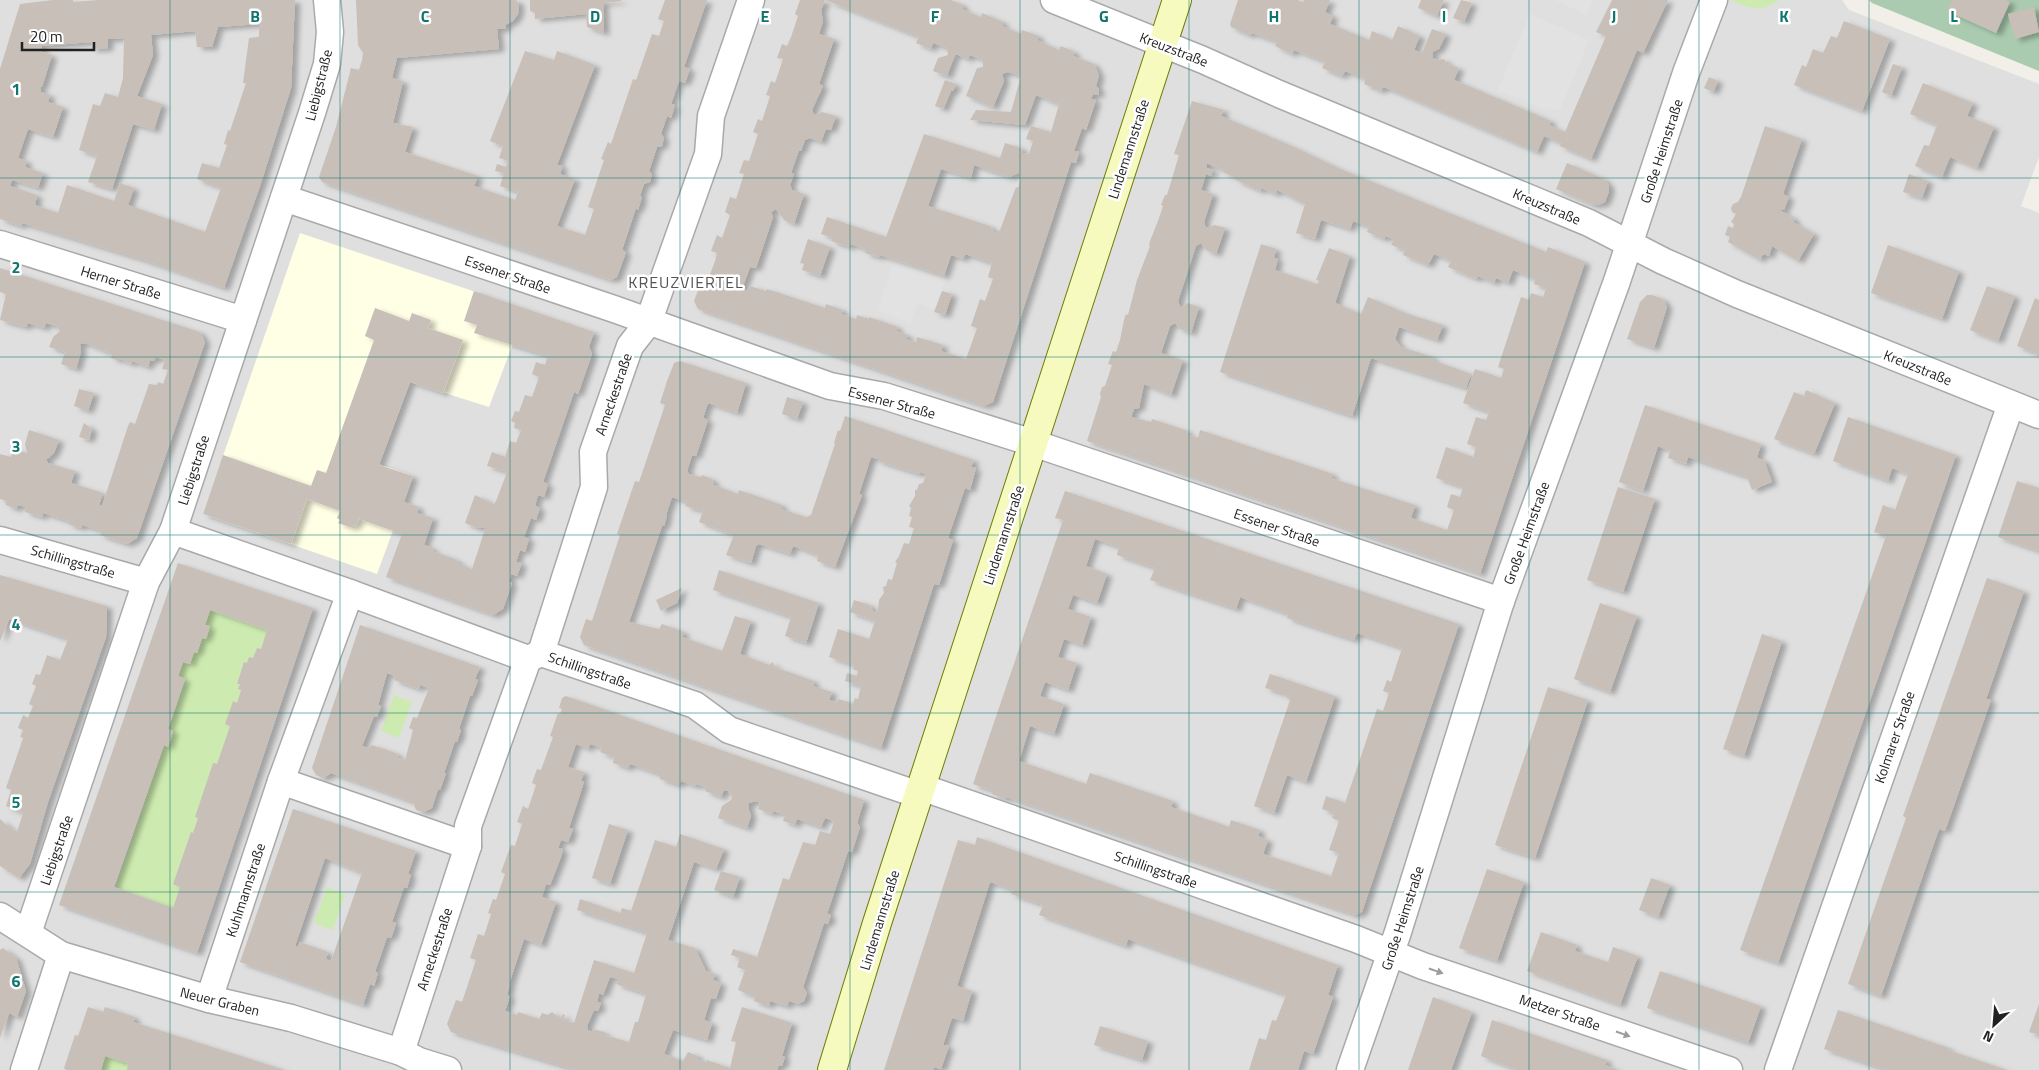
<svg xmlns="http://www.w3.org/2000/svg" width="2039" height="1070" font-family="'Titillium Web',sans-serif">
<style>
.residential{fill:#e0dfdf}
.education{fill:#ffffe5}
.grass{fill:#cdebb0}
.cemetery{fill:#aacbaf}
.parking{fill:#e2e2e2}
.building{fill:#c7bfb8;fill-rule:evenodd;filter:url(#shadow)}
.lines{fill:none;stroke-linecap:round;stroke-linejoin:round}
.street-casing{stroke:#a9a9a9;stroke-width:29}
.secondary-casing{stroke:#707d05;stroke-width:30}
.street{stroke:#fff;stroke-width:26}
.secondary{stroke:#f7fabf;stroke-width:28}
.oneway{fill:#9c9c9c}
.grid{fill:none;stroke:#0f766e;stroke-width:1;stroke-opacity:0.55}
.labels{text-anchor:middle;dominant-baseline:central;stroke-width:5;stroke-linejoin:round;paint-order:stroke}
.street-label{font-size:14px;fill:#222;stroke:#fff}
.quarter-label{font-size:16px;letter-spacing:1px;fill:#555;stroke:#fff}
.grid-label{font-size:16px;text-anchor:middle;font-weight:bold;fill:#0f766e;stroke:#fff;stroke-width:5;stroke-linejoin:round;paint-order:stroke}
</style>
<defs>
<filter id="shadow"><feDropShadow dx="5.5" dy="3" stdDeviation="2.5" flood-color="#0004"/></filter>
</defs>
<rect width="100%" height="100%" fill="#f2efe9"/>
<g class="residential">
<path d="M0 0H1171L826 1070H0Z"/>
<path d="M1184 0H1842L1849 10 2039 84V157L2021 206 2039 213V1070H838Z"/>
</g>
<path class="education" d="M300 233 526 309 489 407 410 382 379 464 413 476 377 574 203 514Z"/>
<g class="grass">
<path d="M1731 0H1779C1763 13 1747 9 1731 0Z"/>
<path d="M210 610 267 630 261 649 257 648 253 658 249 657 247 663H244L237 683 240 684 238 689 241 690 237 703 233 702 225 724 230 726 193 833H191L173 884 180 887 173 908 115 887 164 745 168 746 173 731 168 729 185 679 178 676 183 662 194 652 197 653 202 638 206 639 210 626 205 625Z"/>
<path d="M394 695 412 702 399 738 381 731Z"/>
<path d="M327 887 345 894 333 930 314 923Z"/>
<path d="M105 1056 128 1063 127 1070H101Z"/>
</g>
<path class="cemetery" d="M1869 0H2039V71L1872 3Z"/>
<g class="parking">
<path d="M1555 0H1594L1586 15Z"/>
<path d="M1530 14 1589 40 1560 110 1542 108 1498 90Z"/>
<path d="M894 259 946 277 935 310 918 304 911 323 877 311Z"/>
</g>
<g class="building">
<path d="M53 0H73V2L99 0H295L291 88 261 183 224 288 144 260 22 223 21 226 0 219V69L20 4ZM259 24V37L249 38 243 83H246L230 131 228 130 224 144 227 145 219 168 202 163 197 179 221 188 205 232 128 205 134 188 120 183 114 201 67 185 58 213 35 205 37 195 10 186 12 180 38 188 43 173 25 167 27 161 18 158 28 129 53 137 63 107 48 102 50 95 41 92 40 85 42 87 52 55 40 51 42 46 91 42 92 49 108 48V39L124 38 123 78 118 97 105 93 100 106 93 104 79 150 97 156 88 182 112 189 133 124 154 130 162 104 137 96 153 55 151 35 195 31 197 47H212L218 27Z"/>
<path d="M356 0H516L519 4 518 14 513 21 505 25 506 29H497L499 49 397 58 392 78 403 81 393 123 413 127 405 152 478 176 474 186 515 200 518 192 500 186 504 173 495 171 497 164 506 167 508 161 499 158 503 146 490 141 525 51 554 60 557 51 595 65 557 165 563 166 560 174 575 179 557 226 585 235 594 209 588 207 604 160 601 159 608 142 611 144 633 79 636 80 652 34 659 36 664 21 658 19 665 0H707L684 67 690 69 685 83 679 81 671 104 675 105 671 118 667 116 661 134 664 138 662 146 657 147 649 171 652 174 650 182 644 184 640 196 642 197 638 210 636 208 622 250 626 252 617 277 611 280 322 182 319 177 336 127 351 68 359 70 362 60 363 53 358 45Z"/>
<path d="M530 0H621V1L603 3 604 33 587 27 586 14 535 19V13L530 11Z"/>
<path d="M800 0H825L821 10 823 21 819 34 834 39 819 84 823 86 812 110 814 115 822 112 836 116 831 130 826 129 821 142 810 138 805 140 801 151 799 150 791 173 794 174 790 185 792 190 804 194 794 224 784 220 776 209 771 212 773 217 756 268 750 267 742 289 748 291 750 286 766 291 767 289 825 308 826 304 843 310 841 314 856 319 857 315 869 319V317L898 327 896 331 908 335 906 339 916 342 917 337 943 345 941 351 966 359 977 328 971 326 980 299 985 301 993 279 988 277 992 263 965 254 963 259 951 255 944 276 880 255 879 257 865 253 866 249 850 244V247L831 241 833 238 821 234 827 217 886 237 924 134 1000 158 1005 143 1021 148 1023 153 1029 154 1033 141 1026 139 1031 126 1051 132 1059 104 1036 95 1025 125 970 120 976 110 1011 112 1021 76 1008 72 1002 74 1004 81 993 107 966 96 977 68 983 67V60L970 55 968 59 955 54 947 76 933 71 938 58 948 55 947 48 933 43 931 49 916 43 919 37 825 0H951L963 5 962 9 971 13 981 17 982 13 1003 22 1002 26 1021 34 1022 30 1039 36 1037 40 1059 50 1061 46 1075 52 1073 56 1094 64 1099 75 1096 86 1099 89V95L1093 94 1091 99 1096 100 1086 130 1082 128 1074 151 1079 152 1076 163 1071 162 993 402 984 406 698 309 694 301 700 285 705 288 715 261 717 253 711 251 717 235 722 238 730 215 725 212 730 197 736 199 744 174 739 173 744 160 749 161 758 134 753 132 758 119 762 121 770 96 766 95 771 81 775 83 783 59 777 58 782 44 787 46 791 37 798 16 795 14ZM974 165 1009 177 1019 173 1021 177 1018 188 1016 187 1000 230 995 233 990 226 928 206 941 169 971 178Z"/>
<path d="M1238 0H1298L1303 2 1304 0H1330L1325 12 1333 16 1330 24 1369 40 1372 31 1392 40 1398 26 1420 36 1414 50 1422 53 1432 29 1446 34 1439 49 1432 52 1433 58 1438 60 1444 59 1447 64 1459 68 1454 80 1551 121 1549 125 1565 132 1606 36 1596 32 1612 0H1668L1643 53 1637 50 1591 159 1560 146 1561 143 1544 136 1537 152 1389 89 1383 87 1381 91 1364 84 1366 79 1345 71 1342 76 1331 72 1322 68 1325 62 1294 50 1292 54 1275 46 1277 42 1252 33 1249 35 1231 27 1230 24Z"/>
<path d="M1421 0H1444L1437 16 1418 8Z"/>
<path d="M1461 0 1472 3 1464 22 1453 18Z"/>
<path d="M1952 0H2005L2010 2 1996 33 1947 11Z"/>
<path d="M2034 7 2039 32 2015 39 2008 14Z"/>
<path d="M1844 21 1890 39 1862 111 1794 85 1802 65 1806 67 1813 49 1823 53 1831 36 1837 38Z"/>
<path d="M1893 64 1902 67 1891 96 1882 92Z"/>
<path d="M1709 77 1718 81 1713 92 1704 88Z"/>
<path d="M945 80 956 84 953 91H951L943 109 935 106Z"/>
<path d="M1923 83 1973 103 1967 116 1994 127 1977 168 1950 157 1942 177 1915 166 1924 145 1929 146 1937 125 1910 114Z"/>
<path d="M1192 101 1224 110 1221 116 1294 147 1338 168 1546 252 1548 247 1585 262 1480 574 1087 441 1101 397 1100 394 1102 387 1105 386 1112 365 1108 364 1113 351 1116 352 1120 340 1124 320 1126 314 1128 315 1137 280 1150 246 1149 245 1150 241 1158 221 1163 206 1161 205 1165 195H1167L1179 155 1174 154ZM1206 163 1224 170 1223 172 1236 178V180L1260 191 1261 188 1276 194 1277 190 1305 204 1296 233 1315 239 1321 220 1350 229 1353 221 1369 227 1367 232 1384 239 1385 236 1394 239 1391 245 1405 250 1403 255 1428 265 1434 254 1451 261 1448 267 1476 279 1478 276 1494 283 1496 278 1508 283 1513 270 1535 279 1534 284 1546 288 1543 297 1531 293 1529 300 1521 297 1498 367 1504 369 1501 378 1475 369 1463 403 1489 412 1486 420 1476 417 1467 444 1476 447 1473 457 1446 447 1436 478 1463 487 1460 497 1451 494 1447 507 1454 510 1447 530 1411 518 1415 505 1331 478 1333 474 1200 430 1198 438 1187 434 1188 431 1152 419 1151 422 1131 417 1134 409 1139 408 1144 384 1171 395 1183 360 1161 353 1170 326 1175 323 1180 329 1191 333 1199 307 1188 303 1180 307 1178 301 1196 246 1201 243 1206 250 1216 254 1225 228 1215 225 1206 228 1204 222 1213 194 1201 190 1206 174 1211 176 1213 170 1207 168Z"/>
<path d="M1765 126 1802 139 1783 194 1789 197 1784 210 1778 209 1795 219 1793 222 1814 234 1798 261 1772 246 1769 256 1763 254 1760 260 1728 242 1730 237 1725 235 1728 226 1733 228 1734 224 1731 222 1736 214 1732 212 1731 208 1733 204 1738 202 1741 197Z"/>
<path d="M1567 163 1604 179 1609 186V191L1605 202 1601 204 1593 205 1556 189Z"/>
<path d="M1909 174 1928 181 1922 198 1903 192Z"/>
<path d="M808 239 830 247 820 276 802 270 804 264 800 263Z"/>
<path d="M1261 244 1276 249 1274 258 1278 259 1275 270 1317 284 1319 281 1316 280 1329 248 1350 256 1335 303 1361 314 1368 297 1405 313 1443 325 1437 340 1399 327 1395 339 1401 347 1433 357 1432 360 1471 374 1466 388 1371 358 1352 416 1220 372Z"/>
<path d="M1888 245 1959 271 1942 319 1871 293Z"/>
<path d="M0 268 200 332 205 342 137 538 127 544 100 535 102 531 82 525 81 528 68 524 69 521 43 513 42 517 25 512 26 507 18 505 16 509 6 505V501L0 499V454L11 457 13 449 27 453 25 444 29 430 59 440 54 453 46 460 48 463 75 471 71 483 103 493 99 505 102 506 128 426 130 422 135 424 149 384 157 385 158 382 163 384 168 370 162 369 165 360 156 357 154 361 150 360 148 367 132 361 131 364 117 358V360L111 358 112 355 107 352 85 343 80 344 81 352 76 369 61 364 65 352 49 347 53 337 60 331 56 326 46 323 44 328 28 323 26 327 0 320 6 294 0 292Z"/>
<path d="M1987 286 2015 296 1998 341 1970 330Z"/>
<path d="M474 291 594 332 589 347 592 354 578 394 574 392 543 482 548 484 544 497 538 495 535 506 540 508 536 520 531 518 524 537 529 539 525 552 520 550 516 562 522 563 517 576 511 574 509 582 512 583 503 609 493 615 386 577 402 534 359 519 356 526 353 525V528L338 523 340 520 337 518 340 511 307 499 291 544 203 514 223 455 311 486 317 470 326 473 374 340 365 336 375 308 409 321 412 313 431 320 428 328 463 340 443 393 410 382 379 465 413 476 404 502 419 507 417 513 433 518 424 545 433 548 432 551 455 559 460 564 472 569 485 529V527L477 528 465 523 475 495 494 504 496 501 506 475 505 471 487 466 492 452 505 457 510 441 516 443 521 430 514 428 515 423 511 421 515 411 519 412 525 395 532 397 539 377 532 374 536 362 545 365 548 356 474 333 477 325 464 321Z"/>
<path d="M942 291 952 294 945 315 934 312Z"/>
<path d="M1647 295H1652L1663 299 1667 307 1654 348 1627 339 1640 302Z"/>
<path d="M2035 298 2039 300V354L2017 346Z"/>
<path d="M680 361 746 383 737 413 708 403 703 418 708 420 696 456 692 455 687 471 689 474 701 477 702 475 712 479 714 485 738 494 739 490 782 505 781 509 806 517 811 515 835 444 834 443 838 430 840 431 845 416 974 460 971 467 976 468 970 490 965 488 948 538 953 540 939 585 934 584 881 748 584 645 580 637 586 619 592 621 620 535 617 534 635 481 639 482 665 405 660 403 667 381 674 363ZM871 457 878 459V461L919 474 920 472 926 474 923 483 919 484 917 490H915V496L909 506 911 508 909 516 912 517 909 527 914 528 909 544 904 543 899 556 895 562 897 563 892 580 888 579 886 586 883 587 884 593 879 600 878 610 874 613 870 605 854 600 850 612 875 621 869 639 838 629 829 657 854 665 853 669 858 671 857 676 847 673 845 681 861 686 858 699 855 698 852 706 849 705V702L838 699 837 702 829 700 832 692 813 686 814 681 774 667 773 662 769 665 740 654 751 621 735 616 722 651 682 637 684 632 662 624 659 629 629 622 662 526H664L667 516 666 515 672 497 687 502 685 506 703 511 699 522 731 534 733 537 726 555 751 563 756 546 759 544 790 554 793 546 818 555 817 561 835 567 862 495 859 494Z"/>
<path d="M79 389 94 393 88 411 74 406Z"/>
<path d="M1806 390 1835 403 1814 454 1774 439 1794 392 1804 396Z"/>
<path d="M787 397 803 402 797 419 782 414Z"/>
<path d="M1645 405 1761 444 1757 458 1764 460 1772 482 1752 490 1747 477 1688 457 1686 464 1668 458 1670 451 1658 446 1643 491 1619 482Z"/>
<path d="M1848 417 1956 455 1778 963 1740 950 1886 536 1874 532 1883 505 1895 510 1908 474 1892 468 1888 481 1833 461Z"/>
<path d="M84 423 92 429 89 440 79 437Z"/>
<path d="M2017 481 2039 488V551L1998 537Z"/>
<path d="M1618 487 1655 499 1623 592 1587 580Z"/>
<path d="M1065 491 1459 624 1362 912 1355 915 1006 797V799L992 794 993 791 973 784 1063 520 1055 518ZM1095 539 1119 547 1117 555 1155 568 1150 580 1236 609 1240 597 1288 614 1287 618 1354 640 1357 633 1402 648 1391 682 1387 680 1383 691 1389 693 1383 711 1377 709 1345 803 1326 796 1322 809 1334 813 1332 818 1339 821 1329 850 1339 853 1331 876 1263 854 1268 840 1258 836 1260 830 1231 820 1229 827 1221 824 1171 807 1173 801 1090 773 1086 784 1019 761 1030 726 1054 734 1064 704 1040 696 1045 682 1068 690 1077 663 1058 657 1064 639 1082 645 1091 617 1068 609 1073 595 1097 603 1107 574 1086 566Z"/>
<path d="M178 563 313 608 197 953 59 905ZM210 610 267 630 261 649 257 648 253 658 249 657 247 663 244 662 237 684H240L238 689 241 690 237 703 233 701 225 724 230 726 217 764 213 763 195 817 198 818 193 833 191 832 173 884 180 887 173 908 114 887 164 745 168 747 173 731 168 729 185 679 178 676 183 662 190 664 194 652 197 653 202 638 206 639 210 626 205 625Z"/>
<path d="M719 570 819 603 806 643 785 636 791 617 713 590Z"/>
<path d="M0 575 107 606 106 637 48 802 30 864 19 878 0 866V819L10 828 17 832 23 813 6 806 11 790 6 788 23 738 20 737 23 730 18 728 23 715 28 718 33 706 29 704 36 686 32 684 36 674 40 675 47 655 60 660 68 639 9 619 0 641Z"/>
<path d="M1987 578 2024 591 1986 699 1991 700 1945 831 1939 829 1881 996 1848 984 1906 818 1903 816Z"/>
<path d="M682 588 677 603 661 611 656 600Z"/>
<path d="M1600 603 1637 616 1610 692 1574 679Z"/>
<path d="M360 625 480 667 475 679 478 680 472 696H470L459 729 461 730 457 742 455 741 444 773H446L440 790 438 789 432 808 424 812 416 810 413 802 331 773 324 778 316 775 312 768ZM387 673 395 676 394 680 419 689 420 685 429 688 417 718 413 717 409 728 413 730 405 760 399 758 397 756 398 754 384 749 372 745 368 748 362 746 374 716 377 717 381 706 378 705Z"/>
<path d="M1762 634 1782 641 1744 756 1723 749Z"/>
<path d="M1270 674 1335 696 1306 782 1287 775 1274 813 1254 806 1290 700 1282 693 1265 688Z"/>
<path d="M1548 687 1588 700 1535 858 1495 845Z"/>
<path d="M566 696 864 800 857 823 860 827 852 852 848 851 827 914 831 915 828 924 824 923 803 987 807 993 804 1001 798 1004 789 1001 787 1006 770 1001 769 1006 754 1001 755 997 738 990 745 970 737 967 740 958 731 955 733 949 757 957 783 878 789 880 803 842 815 845 820 831 830 834 834 821 825 818 821 827 797 819 795 825 783 821 785 815 773 811 772 814 758 809 760 803 756 801 749 803 748 807 751 816 747 828 718 818 722 806 731 800 732 797 728 791 724 790 721 797 705 791 706 787 696 784 695 786 681 781 679 785 660 779 659 774 630 764 628 768 613 763 614 757 600 752 602 748 590 744 588 749 576 744 568 767 584 772 581 781 584 782 569 828 573 829 568 842 561 840 558 848 563 849 561 857 550 885 546 884 542 897 556 902 541 945 524 939 509 984H510L507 995 510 996 505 1011 517 1015 518 1012 539 1019 542 1013 548 1015 552 1012 557 1016 561 1018 563 1014 565 1015 563 1020 574 1023 594 960 634 973 647 933 577 910 580 899 620 913 622 908 631 911 655 840 676 847 680 834 724 849 716 869 694 862 668 940 695 948 706 971 715 974 713 980 721 983 716 999 711 998 704 1020 712 1023 707 1040 673 1030 664 1054 683 1061 688 1052 698 1056 697 1059 706 1062 707 1060 730 1068 736 1042 731 1041 742 1007 792 1023 782 1056 785 1057 782 1066 779 1065 777 1070H576L451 1032 447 1024 456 1000 462 1002 476 960 470 958 478 934 484 936 491 914 488 913 493 899 496 900 505 874 501 872 511 845 515 846 522 824 517 822 523 806 528 809 536 785 532 783 537 769 541 770 553 737 550 736 558 713 560 714 562 709 559 708 562 698ZM610 977 618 979 616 984 646 994 638 1022H635L629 1042 604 1035V1032L593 1029 592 1032 588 1030 587 1026 594 1010 598 1011 601 1003 597 1002 599 993 603 995Z"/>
<path d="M293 809 416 851 408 874 411 875 407 888 404 887 392 922 396 923 394 930 391 938 387 937 375 972 378 973 374 986 370 984 363 1005 240 962ZM325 858 362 873 331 961 326 959 328 952 300 942 298 947 295 946Z"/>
<path d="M609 824 628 830 610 884 592 878Z"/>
<path d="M977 837 1338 965 1328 995 1333 997 1313 1054 1304 1051 1298 1070H1249L1259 1038 1266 1040 1272 1020 1276 1021 1286 995 1128 939 1126 946 1039 915 1043 905 1011 894 1013 890 990 882 957 986 972 991 963 1021 952 1018 943 1045 949 1046 941 1069 934 1067 933 1070H884L958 840 975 845Z"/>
<path d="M1487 869 1524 882 1497 961 1459 948Z"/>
<path d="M721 871 740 877 733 897 714 890Z"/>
<path d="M1651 878 1670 885 1658 917 1639 910Z"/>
<path d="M1541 932 1577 945 1575 951 1608 962 1613 947 1638 956 1620 1005 1527 971Z"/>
<path d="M3 948 16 958 26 991 17 1017 9 1013 0 1038V950Z"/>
<path d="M1660 971 1761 1006 1748 1043 1647 1008Z"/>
<path d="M1433 997 1472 1012 1451 1070H1408Z"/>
<path d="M2039 1004V1035L2029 1032Z"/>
<path d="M88 1007 103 1012 105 1007 135 1017 133 1022 285 1070H127L128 1063 105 1056 101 1070H66L64 1068 75 1035 78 1036Z"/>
<path d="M1838 1010 1949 1048 1948 1050 2007 1070H1887L1824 1049Z"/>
<path d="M1492 1020 1607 1060 1605 1065 1619 1070H1518L1481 1056Z"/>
<path d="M1100 1026 1148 1041 1142 1060 1094 1045Z"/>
</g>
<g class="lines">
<defs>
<g id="street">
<path d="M1054 0 1203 60 1279 94 1589 223 1663 261 1737 294 2039 415"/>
<path d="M284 198 614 309 830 386 884 396 1033 443 1501 601"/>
<path d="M0 244 243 320"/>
<path d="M173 531 350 593 528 659 541 653 695 705 729 730 919 795"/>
<path d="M0 540 146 582"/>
<path d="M541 653 594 487 593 452 630 346 648 323 708 154 711 116 751 0"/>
<path d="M281 781 468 846"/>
<path d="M921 787 1356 939 1423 966 1729 1070"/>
<path d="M0 916 61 955 209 999 291 1018 401 1052 419 1061 448 1070"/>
<path d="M28 933 146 582 173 531 312 113 327 64 330 32 327 0"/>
<path d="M209 999 281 781 350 593"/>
<path d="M401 1052 468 846V826L528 659"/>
<path d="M24 1070 61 955"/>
<path d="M1350 1070 1398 932 1501 601 1617 281 1686 73 1714 0"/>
<path d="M1778 1070 2011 404"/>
</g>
<path id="secondary" d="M832 1070 877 923 1177 0"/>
</defs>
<use href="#street" class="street-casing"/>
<use href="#secondary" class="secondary-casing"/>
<use href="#street" class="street"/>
<use href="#secondary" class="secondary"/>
</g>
<defs><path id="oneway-solid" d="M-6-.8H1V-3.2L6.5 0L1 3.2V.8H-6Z" transform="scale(1.25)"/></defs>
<g class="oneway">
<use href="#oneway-solid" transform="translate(1436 971) rotate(19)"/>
<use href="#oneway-solid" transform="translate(1623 1034) rotate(19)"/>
</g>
<path class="grid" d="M170 0V1070M340 0V1070M510 0V1070M680 0V1070M850 0V1070M1020 0V1070M1189 0V1070M1359 0V1070M1529 0V1070M1699 0V1070M1869 0V1070M0 178H2039M0 357H2039M0 535H2039M0 713H2039M0 892H2039"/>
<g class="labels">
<g class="street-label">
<text transform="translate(1174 49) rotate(21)">Kreuzstraße</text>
<text transform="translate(318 85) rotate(-76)">Liebigstraße</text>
<text transform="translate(1128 149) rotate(-72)">Lindemannstraße</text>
<text transform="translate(1661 151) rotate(-72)">Große Heimstraße</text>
<text transform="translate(1547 206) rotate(23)">Kreuzstraße</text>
<text transform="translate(508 274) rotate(19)">Essener Straße</text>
<text transform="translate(121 282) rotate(17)">Herner Straße</text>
<text transform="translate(1918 367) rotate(22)">Kreuzstraße</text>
<text transform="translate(613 394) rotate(-71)">Arneckestraße</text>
<text transform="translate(892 402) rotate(15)">Essener Straße</text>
<text transform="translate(193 470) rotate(-72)">Liebigstraße</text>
<text transform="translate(1277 527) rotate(19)">Essener Straße</text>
<text transform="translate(1526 533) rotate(-70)">Große Heimstraße</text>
<text transform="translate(1003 535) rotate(-72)">Lindemannstraße</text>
<text transform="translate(73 561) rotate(16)">Schillingstraße</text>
<text transform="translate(590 670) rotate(19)">Schillingstraße</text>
<text transform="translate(1894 737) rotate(-71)">Kolmarer Straße</text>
<text transform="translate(56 850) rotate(-71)">Liebigstraße</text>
<text transform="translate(1156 869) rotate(19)">Schillingstraße</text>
<text transform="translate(245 890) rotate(-72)">Kuhlmannstraße</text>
<text transform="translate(1402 918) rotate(-72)">Große Heimstraße</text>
<text transform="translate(879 920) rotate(-73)">Lindemannstraße</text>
<text transform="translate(434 949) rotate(-72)">Arneckestraße</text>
<text transform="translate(220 1001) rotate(14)">Neuer Graben</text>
<text transform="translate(1560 1012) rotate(19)">Metzer Straße</text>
</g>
<g class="quarter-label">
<text x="686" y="282">KREUZVIERTEL</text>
</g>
</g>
<g class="grid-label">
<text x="255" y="22">B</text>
<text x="425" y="22">C</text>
<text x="595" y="22">D</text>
<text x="765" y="22">E</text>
<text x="935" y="22">F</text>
<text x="1104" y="22">G</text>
<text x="1274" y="22">H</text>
<text x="1444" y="22">I</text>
<text x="1614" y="22">J</text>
<text x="1784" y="22">K</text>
<text x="1954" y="22">L</text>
<text x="16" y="95">1</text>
<text x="16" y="273">2</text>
<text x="16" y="452">3</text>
<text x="16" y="630">4</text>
<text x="16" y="808">5</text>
<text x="16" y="987">6</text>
</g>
<g transform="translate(1994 1025) rotate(206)" stroke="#ffffff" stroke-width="4" paint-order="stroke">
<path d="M0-4L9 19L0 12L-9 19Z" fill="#222222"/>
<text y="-8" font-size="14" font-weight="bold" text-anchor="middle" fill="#222222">N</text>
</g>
<path d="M22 42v8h72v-8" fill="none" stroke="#222222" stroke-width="2.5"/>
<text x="30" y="42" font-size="15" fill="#222222" stroke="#ffffff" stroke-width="4" paint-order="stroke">20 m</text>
</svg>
